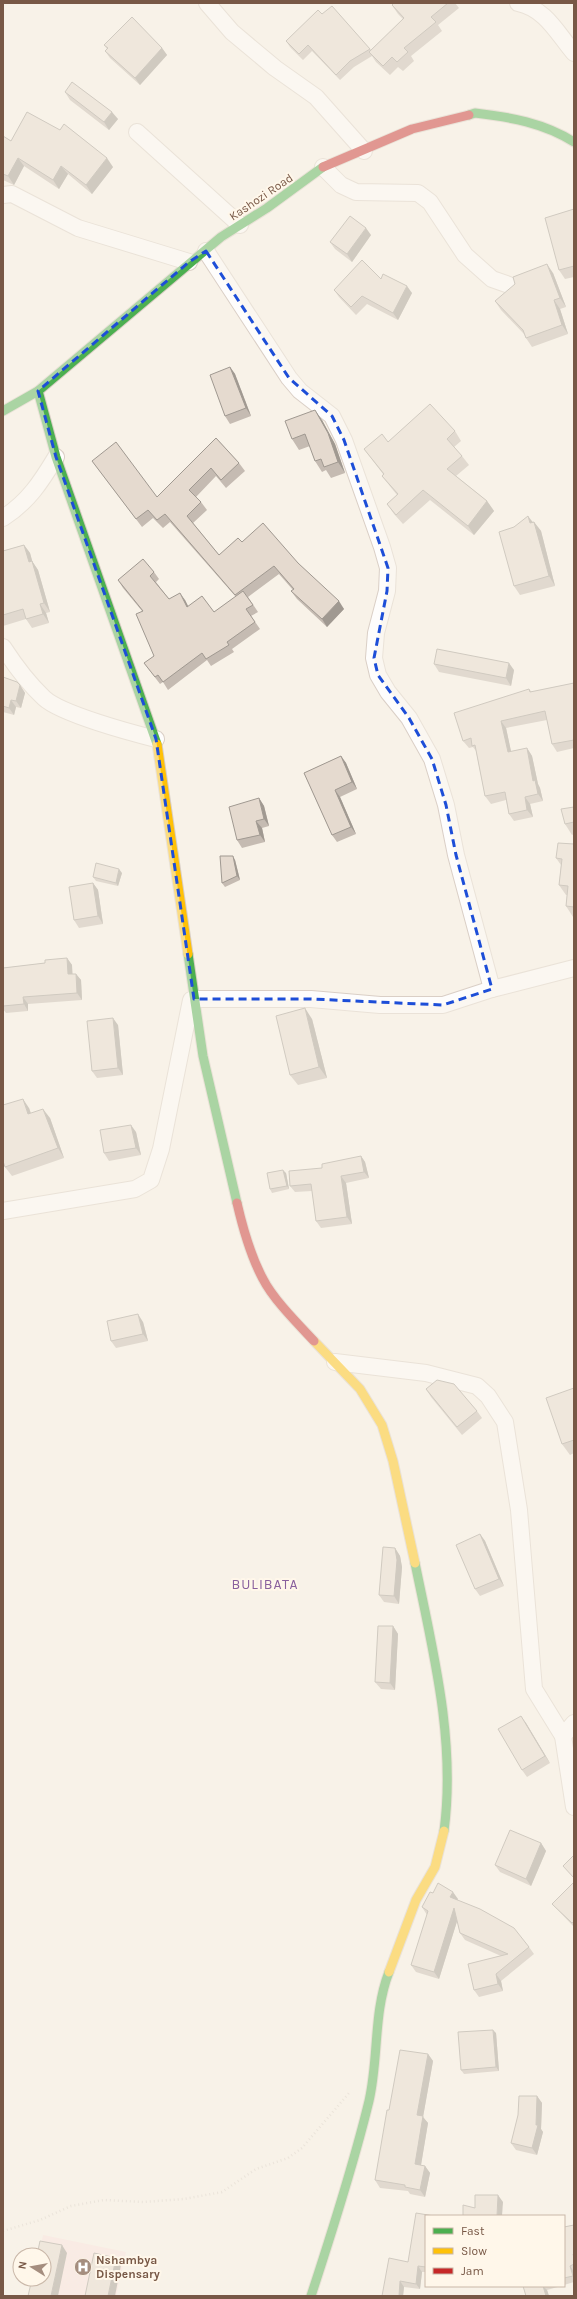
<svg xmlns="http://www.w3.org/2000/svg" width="577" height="2299" font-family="Karla,sans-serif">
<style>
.medical{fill:#fbe2df}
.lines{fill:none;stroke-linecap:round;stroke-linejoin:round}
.street-casing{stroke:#dacfc6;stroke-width:18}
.fast-casing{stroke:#d9cec4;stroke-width:11}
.slow-casing{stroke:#d9cec4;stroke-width:11}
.jam-casing{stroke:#d9cec4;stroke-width:11}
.path{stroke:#dbd2cb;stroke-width:2.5;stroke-dasharray:1 3;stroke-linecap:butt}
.street{stroke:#fefdfc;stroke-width:16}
.fast{stroke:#4caf50;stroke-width:9}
.slow{stroke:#ffc107;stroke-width:9}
.jam{stroke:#c62828;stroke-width:9}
.wall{fill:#c5bbb2}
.shaded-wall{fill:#a09991}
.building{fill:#e5dacf;stroke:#a09991}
.marked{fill:none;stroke:#1d4ed8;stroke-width:3;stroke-dasharray:8 5;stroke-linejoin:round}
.labels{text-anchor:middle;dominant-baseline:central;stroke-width:4;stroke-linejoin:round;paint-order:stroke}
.street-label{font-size:12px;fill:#785846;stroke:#fff7ea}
.poi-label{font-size:12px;font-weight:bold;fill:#785846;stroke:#fff7ea;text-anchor:start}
.quarter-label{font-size:14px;letter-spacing:1px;fill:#89609d;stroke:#fff7ea}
</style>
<rect width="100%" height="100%" fill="#f8f2e8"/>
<path class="medical" d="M43 2235 126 2252 116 2296H31L44 2279V2255H39Z"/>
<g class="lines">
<defs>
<g id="street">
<path d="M207 3 232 32 275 68 316 97 364 151"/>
<path d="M518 3C546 9 557 33 574 53"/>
<path d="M137 132 240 225"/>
<path d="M323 167 341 185 356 192 418 193 430 202 465 255 492 279 509 285"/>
<path d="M3 195 12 194 78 228 189 262"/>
<path d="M206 251 289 378 300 391 332 416 344 440 382 547 388 568 387 591 376 633 374 658 378 675 388 692 409 718 432 759 446 805 456 855 492 989"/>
<path d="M3 518C28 502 41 482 56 457"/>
<path d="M3 647C14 664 29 684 44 698 61 714 132 733 156 739"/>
<path d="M194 999H311L380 1005H443L492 989 574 968"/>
<path d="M3 1211 135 1189 151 1180 161 1149 191 1000"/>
<path d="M335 1362 426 1373 477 1386 488 1396 505 1422 519 1510 534 1689 563 1736 574 1807"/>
<path d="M563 1736 574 1723"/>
</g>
<g id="fast">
<path d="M469 115 475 113C510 117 544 123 574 142"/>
<path d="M38 391 56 457 157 744"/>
<path d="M3 411 38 391 221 237 267 208 323 167"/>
<path d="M188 954 203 1056 237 1203"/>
<path d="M415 1563C433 1651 456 1741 444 1831"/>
<path d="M311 2296C332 2232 353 2167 369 2101 379 2058 373 2013 389 1972"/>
</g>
<g id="slow">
<path d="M157 744 188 954"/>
<path d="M314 1341 360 1389 382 1425 393 1461 415 1563"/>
<path d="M389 1972 416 1900 435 1867 444 1831"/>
</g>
<g id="jam">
<path d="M323 167 412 129 469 115"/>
<path d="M237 1203C243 1229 250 1255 263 1279 273 1299 298 1324 314 1341"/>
</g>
</defs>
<use href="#street" class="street-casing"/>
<use href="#fast" class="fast-casing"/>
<use href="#slow" class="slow-casing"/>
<use href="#jam" class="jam-casing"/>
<path class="path" d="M3 2231 40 2220 71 2206 104 2200 143 2202 184 2199 222 2192 256 2169 288 2158 302 2148 349 2093"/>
<use href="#street" class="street"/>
<use href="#fast" class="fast"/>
<use href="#slow" class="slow"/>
<use href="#jam" class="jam"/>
</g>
<g class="wall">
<path d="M394 3H455L459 8 438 25 442 31 411 56 414 61 403 71 398 67 390 75 376 62 372 56 354 67 340 80 312 51 303 60 290 47 286 41 322 14 370 49 372 50 403 19 398 14 392 5Z"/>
<path d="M104 45 162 48 167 55 140 85 110 58 105 51 107 49Z"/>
<path d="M65 92 118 119 109 130 70 100Z"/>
<path d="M3 136 11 141 113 167 92 194 68 174 59 189 24 166 14 185 3 180Z"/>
<path d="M574 209V277L565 279 559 270Z"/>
<path d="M371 235 352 262 335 249 330 242Z"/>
<path d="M553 273 566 307 560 309 568 334 532 347 526 338 524 334 501 310 495 301Z"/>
<path d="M381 279 412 293 398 320 367 304 356 315 339 297 334 290Z"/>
<path d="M230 367 235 374 251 416 230 424 225 416Z"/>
<path d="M322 420 335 444 345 473 331 478 326 470 322 472 315 461 310 446 299 450 292 439Z"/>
<path d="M455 431 461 441 454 447 462 456 469 465 456 476 487 501 494 511 474 535 430 500 403 524 394 514 387 504 397 495 389 485 382 476 383 474 364 449 388 442Z"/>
<path d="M216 438 239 463 245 471 226 488 216 476 196 497 201 502 207 510 193 523 219 555 242 542 298 563 344 609 327 627 297 599 291 591 293 590 279 574 248 597 258 612 251 616 260 629 232 649 234 652 211 666 207 660 168 690 163 682 160 684 144 663 154 656 142 611 123 588 118 580 154 572 159 579 156 582 169 599 185 600 188 606 214 612 236 597 170 522 163 528 153 518 142 527 92 461 157 497Z"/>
<path d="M533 522H534L541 531 555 586 520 595 514 586Z"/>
<path d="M24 545 30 553 32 561 38 570 50 612 46 613 49 623 32 628 26 619 3 626V551Z"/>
<path d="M434 664 514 670 511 686 439 672Z"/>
<path d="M3 677 20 685 25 693 21 708 16 707 14 715 3 712Z"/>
<path d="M574 683V748L557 752 552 744 547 720 506 728 511 752 527 748 532 756 538 784 540 788 543 801 530 804 533 817 514 821 509 814 506 800 491 804 485 796 476 751 473 747 469 748 463 741 529 689 532 692Z"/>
<path d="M341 756 346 763 357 789 340 797 356 834 337 842 332 835 304 773Z"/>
<path d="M259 798 264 806 269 826 262 828 265 842 242 848 237 840Z"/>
<path d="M574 807V834L572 835 565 824Z"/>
<path d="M574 844V917H573L566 906 567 895H566L559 885 561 865 556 858Z"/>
<path d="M235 860 240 880 225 887 222 883Z"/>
<path d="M122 873 118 886 96 881 93 877Z"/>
<path d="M93 883 98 890 103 924 79 928 74 920Z"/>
<path d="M67 958 72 965V974H76L81 980 82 1000 28 1004V1011L6 1013 3 1009V968L45 963Z"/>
<path d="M312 1019 327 1078 298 1085 290 1075Z"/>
<path d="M118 1025 123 1075 97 1078 92 1071Z"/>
<path d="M29 1108 31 1113 50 1118 64 1158 12 1176 5 1167Z"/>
<path d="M136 1132 141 1155 109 1161 104 1153Z"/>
<path d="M361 1156 365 1162 369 1178 346 1183 352 1224 321 1228 316 1221 312 1191 295 1192 290 1186 322 1168Z"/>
<path d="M286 1173 289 1189 272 1193 270 1189Z"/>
<path d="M143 1322 148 1341 116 1348 111 1341Z"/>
<path d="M426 1389 477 1411 482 1418 462 1435 431 1397Z"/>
<path d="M574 1389V1453L570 1455 562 1444Z"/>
<path d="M480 1534 485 1541 504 1586 480 1596 475 1589Z"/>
<path d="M395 1548 400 1556 402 1567 399 1604 384 1602 379 1595Z"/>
<path d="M393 1626 398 1634 395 1690 381 1689 375 1682Z"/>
<path d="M526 1723 550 1763 527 1777 522 1770Z"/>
<path d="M541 1843 546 1851 531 1886 500 1872 495 1865Z"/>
<path d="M574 1882V1927L555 1907 552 1904Z"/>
<path d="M433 1893 458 1899 457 1900 529 1947 534 1954 501 1981 503 1991 479 1997 474 1990 501 1956 465 1940 460 1933 457 1921 439 1979 416 1972 411 1965 427 1915 422 1907Z"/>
<path d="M496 2033 499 2071 464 2074 461 2070Z"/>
<path d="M428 2054 433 2061 423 2117 428 2123 421 2165 425 2166 430 2173 425 2197 410 2194 408 2191 380 2188 375 2180 389 2110Z"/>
<path d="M537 2096 542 2103 541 2129 543 2132 537 2155 516 2150 511 2143Z"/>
<path d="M426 2216V2272H422L420 2289 404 2287 403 2296H382L408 2262Z"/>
<path d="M574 2225V2282L564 2285V2227Z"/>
<path d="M523 2286H561L547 2290 549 2296H526Z"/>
</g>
<g class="shaded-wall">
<path d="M162 48 167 55 140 85 135 78Z"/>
<path d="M112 112 118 119 109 130 104 122Z"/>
<path d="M18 158 24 166 14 185 8 176Z"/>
<path d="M107 158 113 167 92 194 86 185Z"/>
<path d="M61 166 68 174 59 189 53 180Z"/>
<path d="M366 228 371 235 352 262 347 254Z"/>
<path d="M547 264 553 273 566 307 560 298Z"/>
<path d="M407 286 412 293 398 320 393 313Z"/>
<path d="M554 300 560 309 568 334 562 325Z"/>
<path d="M230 367 235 374 251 416 246 408Z"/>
<path d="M315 410 322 420 335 444 345 473 338 462Z"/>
<path d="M487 501 494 511 474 535 468 526Z"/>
<path d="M528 516 535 525 530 523Z"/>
<path d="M534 522 541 531 555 586 549 576Z"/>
<path d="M24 545 30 553 35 571 29 562Z"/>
<path d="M32 561 38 570 50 612 44 603Z"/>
<path d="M180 593 185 600 192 614 187 607Z"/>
<path d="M339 601 344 609 327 627 322 619Z"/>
<path d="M40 604 46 613 49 623 43 614Z"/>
<path d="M509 663 514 670 511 686 506 678Z"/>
<path d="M20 685 25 693 21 708 16 701Z"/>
<path d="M11 700 16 707 14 715 9 708Z"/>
<path d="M501 721 506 728 513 760 508 752Z"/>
<path d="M527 748 532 756 538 784 540 788 543 801 538 794 533 781Z"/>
<path d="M341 756 346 763 357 789 352 782Z"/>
<path d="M335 790 340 797 356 834 351 827Z"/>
<path d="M525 797 530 804 533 817 527 810Z"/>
<path d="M259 798 264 806 269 826 264 819Z"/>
<path d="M256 821 262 828 265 842 260 835Z"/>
<path d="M233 856 235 860 240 880 237 876Z"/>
<path d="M119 869 122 873 118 886 116 883Z"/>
<path d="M93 883 98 890 103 924 98 916Z"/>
<path d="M67 958 72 965 73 981 68 974Z"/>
<path d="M76 974 81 980 82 1000 77 993Z"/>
<path d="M23 997 28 1004V1011L24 1004Z"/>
<path d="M305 1008 312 1019 327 1078 319 1067Z"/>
<path d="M113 1018 118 1025 123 1075 118 1068Z"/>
<path d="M23 1099 29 1108 34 1124 28 1114Z"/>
<path d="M43 1109 50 1118 64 1158 58 1148Z"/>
<path d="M131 1125 136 1132 141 1155 136 1148Z"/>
<path d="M361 1156 365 1162 369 1178 364 1172Z"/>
<path d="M283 1170 286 1173 289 1189 287 1186Z"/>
<path d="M341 1176 346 1183 352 1224 347 1217Z"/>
<path d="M138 1314 143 1322 148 1341 143 1334Z"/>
<path d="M480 1534 485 1541 504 1586 499 1579Z"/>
<path d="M395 1548 400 1556 402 1567 399 1604 394 1596Z"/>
<path d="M393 1626 398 1634 395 1690 390 1683Z"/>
<path d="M521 1716 526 1723 550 1763 545 1756Z"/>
<path d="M541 1843 546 1851 531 1886 526 1879Z"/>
<path d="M453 1892 458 1899 455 1904 450 1897Z"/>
<path d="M454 1908 459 1915 439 1979 434 1972Z"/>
<path d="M496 1974 501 1981 503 1991 498 1984Z"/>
<path d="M493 2030 496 2033 499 2071 496 2067Z"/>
<path d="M428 2054 433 2061 423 2117 428 2123 420 2171 415 2164 417 2115Z"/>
<path d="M537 2096 542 2103 541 2129 543 2132 537 2155 532 2148 536 2125Z"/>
<path d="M425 2166 430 2173 425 2197 420 2190Z"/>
<path d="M498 2195 503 2202 502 2216H497Z"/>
<path d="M62 2245 67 2253 58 2296H51Z"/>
<path d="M116 2258 121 2265 115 2296H108Z"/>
<path d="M418 2266 422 2272 420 2289 416 2284Z"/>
<path d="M570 2266 574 2272V2277L573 2276Z"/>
<path d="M400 2281 404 2287 403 2296H399Z"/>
<path d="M543 2286 547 2290 549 2296H546Z"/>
</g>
<g class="building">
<path d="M394 3H448L431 17 436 22 404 48 408 52 397 62 392 57 383 66 369 52 404 18 392 5Z"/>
<path d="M332 6 370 49 350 61 336 75 308 45 299 54 286 41 318 10 322 14Z"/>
<path d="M132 17 162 48 135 78 105 51 108 48 104 45Z"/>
<path d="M72 82 112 112 104 122 65 92Z"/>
<path d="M27 112 60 130 64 124 107 158 86 185 61 166 53 180 18 158 8 176 3 174V136L11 141Z"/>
<path d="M574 209V266L559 270 545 218Z"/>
<path d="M350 216 366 228 347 254 330 242Z"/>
<path d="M362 260 381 279 383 274 407 286 393 313 362 296 351 307 334 290Z"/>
<path d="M547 264 560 298 554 300 562 325 526 338 523 330 495 301 515 284 513 277Z"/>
<path d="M230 367 246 408 225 416 210 375Z"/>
<path d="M430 404 455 431 447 439 462 456 447 469 487 501 468 526 423 490 396 515 387 504 398 494 382 476 384 474 364 449 382 434 388 442Z"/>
<path d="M315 410 328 433 338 462 324 467 321 459 315 461 305 434 292 439 285 421Z"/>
<path d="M216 438 239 463 221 480 211 468 189 490 201 502 187 516 219 555 238 538 242 542 263 523 298 563 339 601 322 619 291 591 294 589 274 566 235 595 165 514 157 520 148 510 136 519 92 461 116 442 157 497Z"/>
<path d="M528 516 530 523 534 522 549 576 514 586 499 532 514 527Z"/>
<path d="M24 545 29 562 32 561 44 603 40 604 43 614 26 619 23 609 3 615V551Z"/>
<path d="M143 559 154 572 150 576 169 599 180 593 187 607 202 596 214 612 243 591 253 605 246 609 255 622 227 642 229 645 206 659 202 653 163 682 158 675 155 677 144 663 154 656 136 614 143 611 118 580Z"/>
<path d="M437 649 509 663 506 678 434 664Z"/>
<path d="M3 677 17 682 20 685 16 701 11 700 9 708 3 706Z"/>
<path d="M574 683V740L552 744 545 711 501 721 508 752 527 748 533 781 535 780 538 794 525 797 527 810 509 814 505 792 485 796 475 745 472 746 471 738 463 741 454 713 529 689 530 692Z"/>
<path d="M341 756 352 782 335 790 351 827 332 835 304 773Z"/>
<path d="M259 798 264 819 256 821 260 835 237 840 229 807Z"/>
<path d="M574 807V822L565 824 561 809Z"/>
<path d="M558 843 574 844V907L566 906 568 886 559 885 562 859 556 858Z"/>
<path d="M220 856H233L237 876 222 883Z"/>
<path d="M96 863 119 869 116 883 93 877Z"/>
<path d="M93 883 98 916 74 920 69 887Z"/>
<path d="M67 958 68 974H76L77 993 23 997 24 1004 3 1006V968L45 963V960Z"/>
<path d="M305 1008 319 1067 290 1075 276 1016Z"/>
<path d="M113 1018 118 1068 92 1071 87 1021Z"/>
<path d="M23 1099 28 1114 43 1109 58 1148 5 1167 3 1161V1105Z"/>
<path d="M131 1125 136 1148 104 1153 100 1130Z"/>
<path d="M361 1156 364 1172 341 1176 347 1217 316 1221 311 1184 290 1186 289 1171 322 1168V1164Z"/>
<path d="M283 1170 287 1186 270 1189 267 1173Z"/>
<path d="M138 1314 143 1334 111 1341 107 1321Z"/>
<path d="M437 1380 454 1384 477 1411 457 1427 426 1389Z"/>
<path d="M574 1388V1440L562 1444 546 1398Z"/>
<path d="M480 1534 499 1579 475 1589 456 1545Z"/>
<path d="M383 1547 395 1548 397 1560 394 1596 379 1595Z"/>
<path d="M378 1626H393L390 1683 375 1682Z"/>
<path d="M521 1716 545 1756 522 1770 498 1729Z"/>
<path d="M510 1830 541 1843 526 1879 495 1865Z"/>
<path d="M574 1855V1878L563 1866Z"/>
<path d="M574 1882V1921L572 1923 552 1904Z"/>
<path d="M438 1883 453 1892 450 1897 480 1909 514 1928 529 1947 496 1974 498 1984 474 1990 468 1964 508 1954 460 1933 454 1908 434 1972 411 1965 428 1911 422 1907 430 1892 433 1893Z"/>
<path d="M493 2030 496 2067 461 2070 458 2032Z"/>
<path d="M400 2050 428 2054 417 2115 423 2116 415 2164 425 2166 420 2190 405 2187V2185L375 2180 387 2110H389Z"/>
<path d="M519 2096H537L536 2125H538L532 2148 511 2143 518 2115Z"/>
<path d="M475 2195H498L497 2216H463V2205L475 2208Z"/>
<path d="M416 2213 434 2216H426V2267L418 2266 416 2284 400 2281 399 2296H382L389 2258 408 2262Z"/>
<path d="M574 2225V2254H573L574 2258V2264L570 2266 573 2276 564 2278V2227Z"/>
<path d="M40 2241 62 2245 51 2296H28L32 2279H44V2255H37Z"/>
<path d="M94 2253 116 2258 108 2296H85Z"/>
<path d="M523 2286H543L546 2296H526Z"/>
</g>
<path d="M0 0H577V2299H0ZM206 251 289 378 332 416 344 440 388 568 387 591 374 658 378 675 409 718 432 759 446 805 456 855 492 989 443 1005 311 999H194L156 739 56 457 38 391 189 262Z" fill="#f8f2e8" fill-opacity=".55" fill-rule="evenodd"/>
<path class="marked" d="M206 251 289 378 332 416 344 440 388 568 387 591 374 658 378 675 409 718 432 759 446 805 456 855 492 989 443 1005 311 999H194L156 739 56 457 38 391 189 262Z"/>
<defs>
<symbol id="hospital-disc" viewBox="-11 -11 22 22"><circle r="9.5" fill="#a58e7f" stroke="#fff7ea"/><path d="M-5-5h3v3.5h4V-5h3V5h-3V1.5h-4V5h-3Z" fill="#fff"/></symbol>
</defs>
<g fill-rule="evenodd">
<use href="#hospital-disc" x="73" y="2257" width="20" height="20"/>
</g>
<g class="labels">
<g class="street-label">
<text transform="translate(261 197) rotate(-34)">Kashozi Road</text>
</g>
<g class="poi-label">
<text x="96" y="2260">Nshambya<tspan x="96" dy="14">Dispensary</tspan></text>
</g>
<g class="quarter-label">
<text x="265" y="1584">BULIBATA</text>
</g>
</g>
<rect width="577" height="2299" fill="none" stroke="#785846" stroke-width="8"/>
<rect x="425" y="2215" width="140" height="72" fill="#fff7ea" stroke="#c9b7a8"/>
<rect x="433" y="2228" width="20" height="6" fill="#4caf50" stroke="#c9b7a8"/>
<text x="461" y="2235" font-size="12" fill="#785846">Fast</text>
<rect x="433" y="2248" width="20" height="6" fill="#ffc107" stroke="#c9b7a8"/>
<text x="461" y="2255" font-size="12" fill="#785846">Slow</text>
<rect x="433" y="2268" width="20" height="6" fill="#c62828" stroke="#c9b7a8"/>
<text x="461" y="2275" font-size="12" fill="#785846">Jam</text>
<g transform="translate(32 2267) rotate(281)"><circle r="19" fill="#fff7ea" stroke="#c9b7a8"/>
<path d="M0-3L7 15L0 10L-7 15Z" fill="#a58e7f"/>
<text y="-6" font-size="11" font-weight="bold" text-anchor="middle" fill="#785846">N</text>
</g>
</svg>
